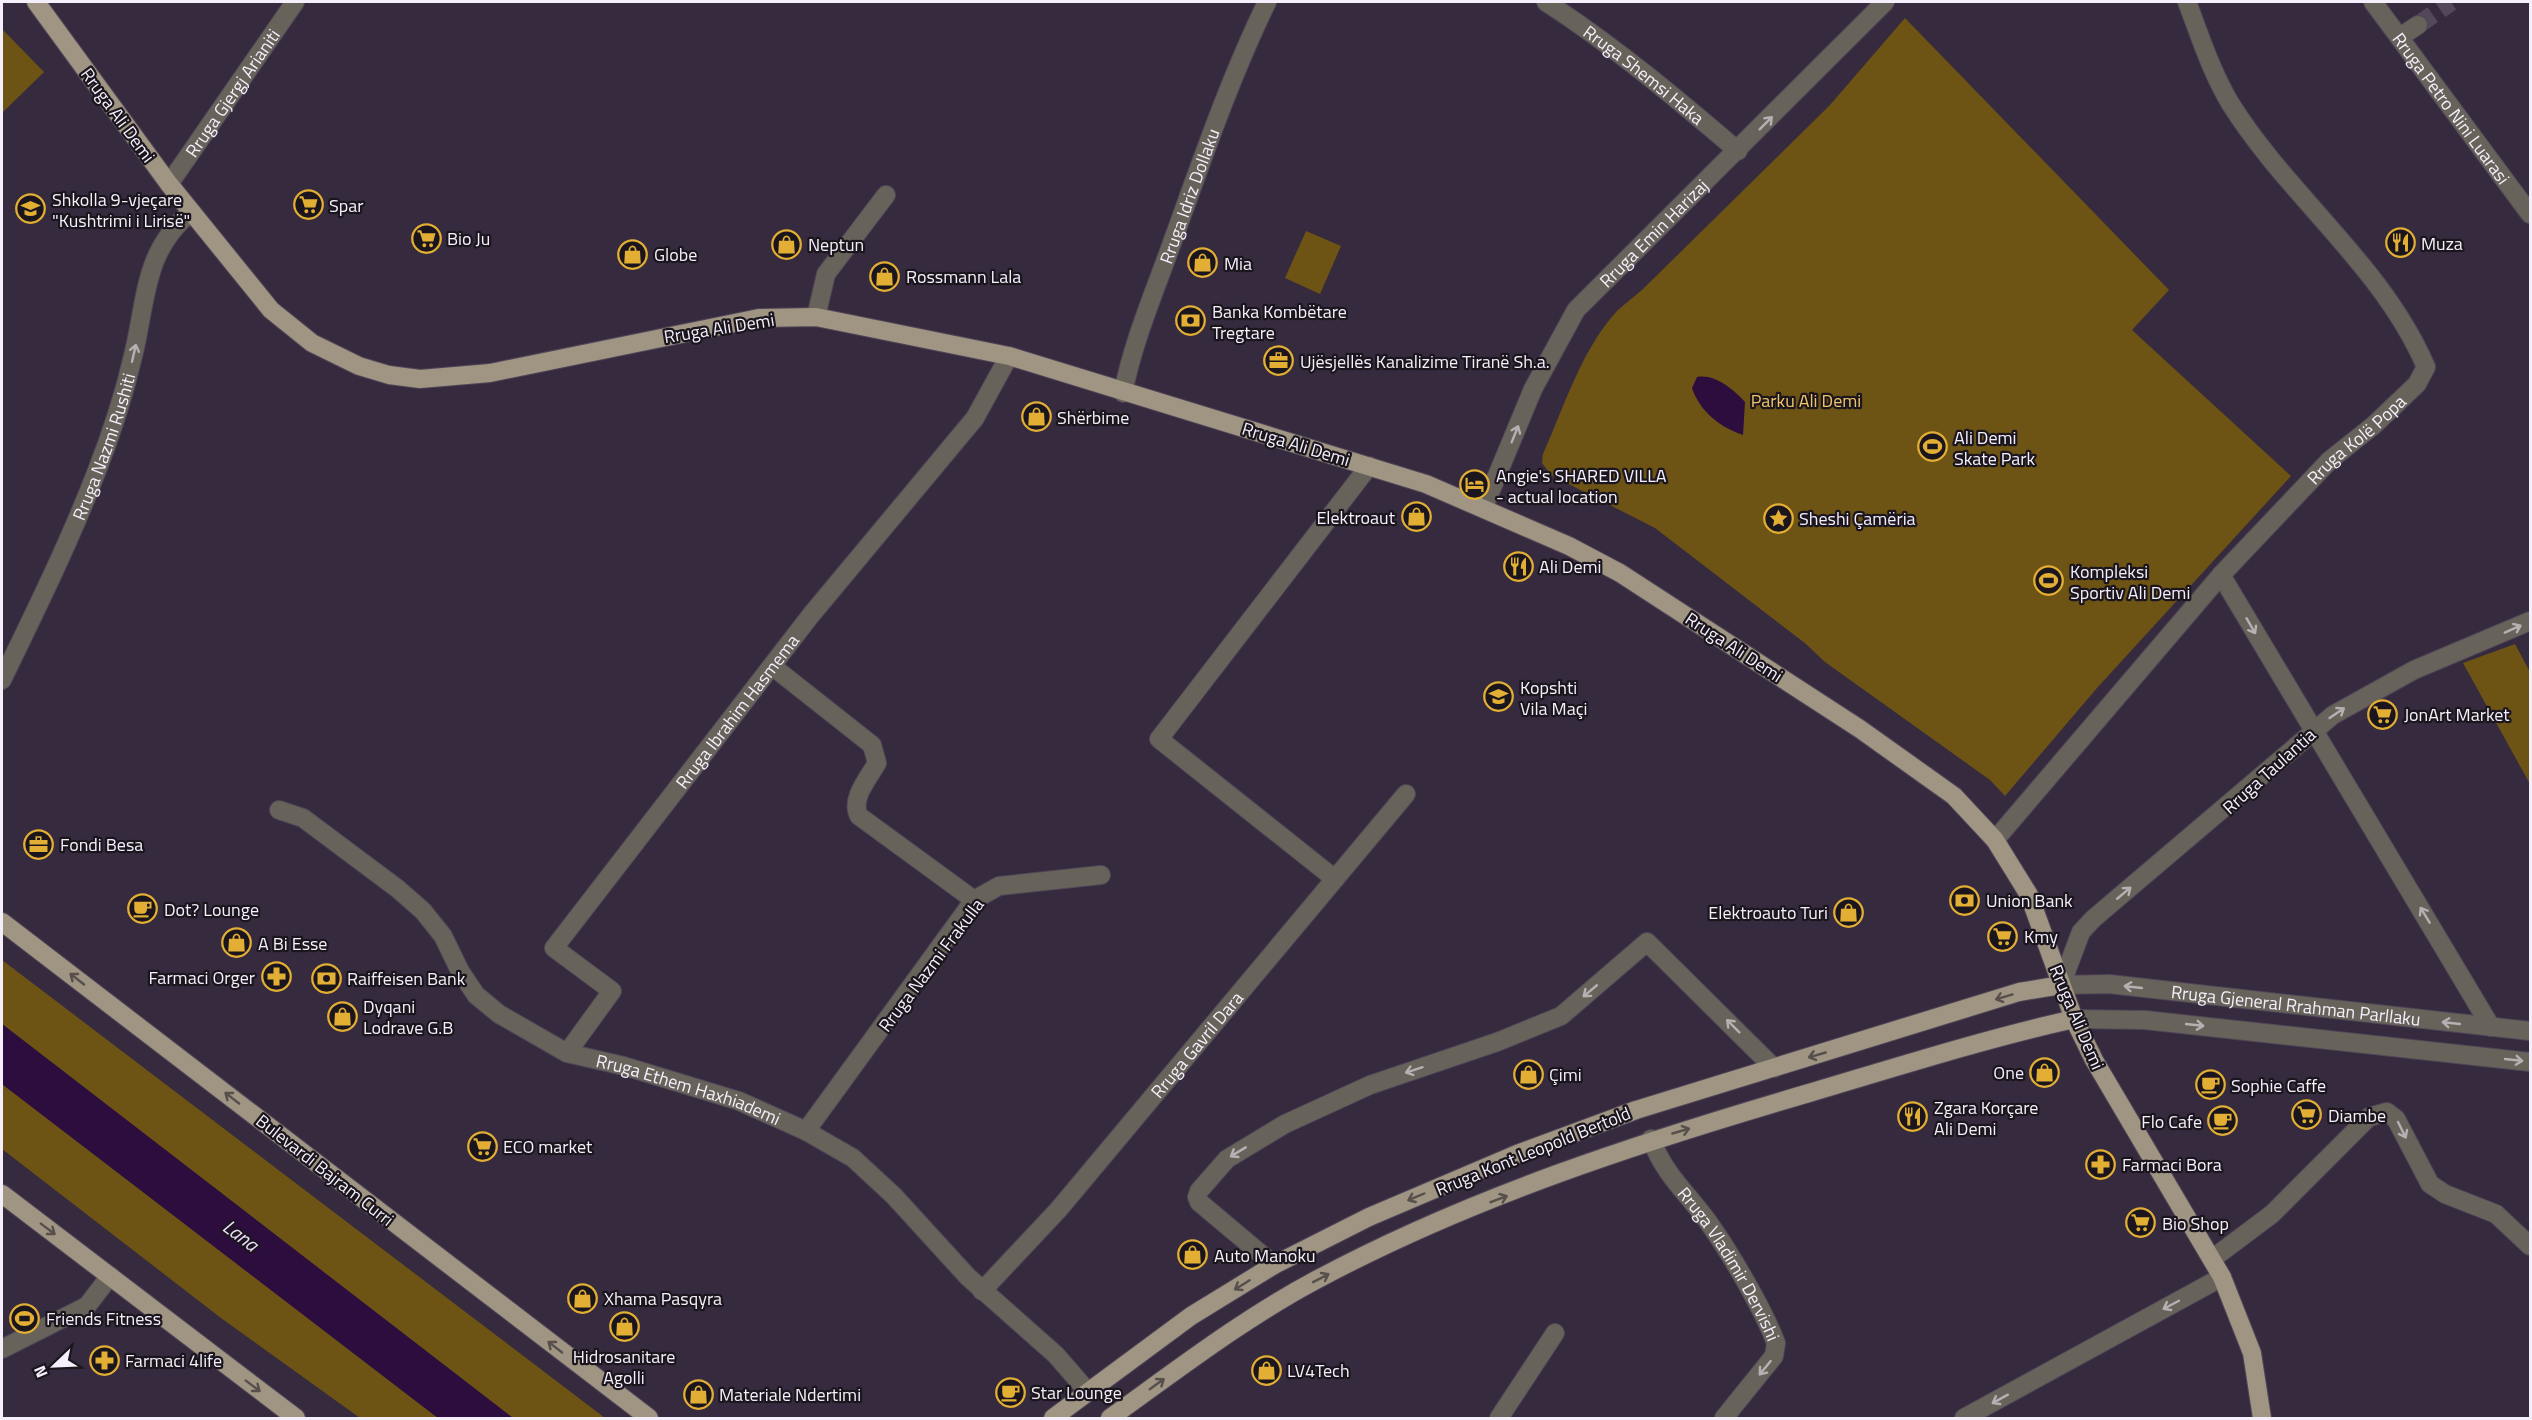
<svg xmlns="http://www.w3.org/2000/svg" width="2532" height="1420" font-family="'Titillium Web',sans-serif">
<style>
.green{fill:#6d5314}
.water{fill:#2c0d3e}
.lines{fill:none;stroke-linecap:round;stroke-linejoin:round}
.minor-tunnel{stroke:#53485a;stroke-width:18;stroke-dasharray:18 9;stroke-linecap:butt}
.minor-casing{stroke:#514658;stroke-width:20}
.major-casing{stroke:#514658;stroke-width:20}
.minor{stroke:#68635a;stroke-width:18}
.major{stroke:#9f9582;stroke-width:18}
.oneway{stroke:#b6b0b3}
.oneway2{stroke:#564f4b}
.labels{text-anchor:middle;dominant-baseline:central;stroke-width:4.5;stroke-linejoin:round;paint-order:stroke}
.street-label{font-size:18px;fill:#f5effb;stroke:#1b161e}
.poi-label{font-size:18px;fill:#f5effb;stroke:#1b161e;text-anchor:start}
.park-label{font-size:18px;fill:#f0c569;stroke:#1b161e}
.water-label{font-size:20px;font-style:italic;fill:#eedcfd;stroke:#1b161e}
</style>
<rect width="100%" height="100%" fill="#362b3e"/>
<g class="green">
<path d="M1905 18 2169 290 2132 330 2291 476 2097 688 2005 796 1990 780 1825 662 1806 644 1655 528 1551 475 1542 463 1543 454C1564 407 1582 348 1618 310 1626 303 1635 296 1643 289L1830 105Z"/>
<path d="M2 29 44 72 2 113Z"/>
<path d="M1306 231 1341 246 1320 294 1285 278Z"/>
<path d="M2515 644 2530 672V784L2463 663Z"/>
<path d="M2 960 605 1418H513L2 1024Z"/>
<path d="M2 1084 438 1418H360L221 1318 2 1149Z"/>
</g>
<g class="water">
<path d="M1697 377C1715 374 1733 389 1745 402L1743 435C1720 427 1700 412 1692 388Z"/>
<path d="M2 1024 513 1418H438L2 1084Z"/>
</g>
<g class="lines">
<path class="minor-tunnel" d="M2418 25 2451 2"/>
<defs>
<g id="minor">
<path id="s1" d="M1546 2C1614 46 1676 98 1738 151"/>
<path id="s2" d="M2373 2 2530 214"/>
<path d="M2400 37 2418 25"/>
<path id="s3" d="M169 184 295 2"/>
<path d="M816 317 826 274 886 195"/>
<path id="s4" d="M1123 393C1133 341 1155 291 1173 240 1202 160 1230 78 1267 2"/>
<path id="s5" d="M1484 507 1533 389 1576 310 1885 2"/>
<path d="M2221 575 2491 1027"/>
<path id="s6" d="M2530 621 2414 670 2333 715 2093 919 2081 932 2061 985 2109 984 2530 1031"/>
<path d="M772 666 872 745 877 763C868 779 850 799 859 816L974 900"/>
<path id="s7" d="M2 680C35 612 69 543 96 473 111 435 124 395 133 356 147 300 143 251 191 212"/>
<path id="s8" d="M279 810 303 818 398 889 423 911 443 936 460 971 476 995 499 1014 567 1053 624 1066 739 1101 806 1131 853 1158 894 1196 968 1277 1056 1355 1088 1392"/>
<path id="s9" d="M1995 840 2221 575 2330 460 2374 425 2417 384 2426 367C2383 266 2288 196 2230 103 2211 71 2200 36 2187 2"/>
<path d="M1335 879 1159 739 1369 466"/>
<path d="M2074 1019 2145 1020 2530 1062"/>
<path id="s10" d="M567 1053 612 991 554 948 811 615 975 418 1009 356"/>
<path d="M806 1131 974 900 999 886 1101 875"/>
<path id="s11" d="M1651 1139C1666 1178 1689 1194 1711 1226 1732 1256 1763 1309 1776 1343L1774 1356 1724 1418"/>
<path d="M2212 1259 2272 1214 2369 1117 2387 1112 2396 1119 2430 1184 2445 1194 2496 1214 2530 1246"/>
<path d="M1274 1265 1199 1202 1197 1197 1199 1191 1227 1159 1285 1124 1370 1085 1497 1042 1561 1016 1647 942 1774 1068"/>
<path id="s12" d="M982 1291 1059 1209 1406 794"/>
<path d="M2 1349 87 1306 110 1276"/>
<path d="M1499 1418 1555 1333"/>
<path d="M1964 1418 2222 1277"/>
</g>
<g id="major">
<path d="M36 2 169 184 271 310 312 343 359 366 389 375 420 379 490 373 759 318 816 317 1009 356 1426 484 1569 546 1620 573 1860 729 1954 796 1995 840 2029 895 2074 1019 2094 1060 2222 1277 2252 1353 2262 1418"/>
<path d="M2 922 649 1418"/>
<path d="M2 1194 296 1418"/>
<path d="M1053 1418 1191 1316 1274 1265 1369 1217 1517 1154 1636 1110 2019 992 2061 985"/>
<path d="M1110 1418C1177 1370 1243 1319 1316 1280 1471 1197 1641 1142 1809 1093 1897 1067 1985 1039 2074 1019"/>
</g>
</defs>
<use href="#minor" class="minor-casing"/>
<use href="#major" class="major-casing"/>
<use href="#minor" class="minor"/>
<use href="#major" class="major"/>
</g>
<defs><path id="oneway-shaft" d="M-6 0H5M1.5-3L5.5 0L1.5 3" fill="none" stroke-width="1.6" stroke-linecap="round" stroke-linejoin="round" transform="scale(1.5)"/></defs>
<g class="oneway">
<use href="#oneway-shaft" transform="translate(1766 123) rotate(-45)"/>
<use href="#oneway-shaft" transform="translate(134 353) rotate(-77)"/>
<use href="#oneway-shaft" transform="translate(1515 434) rotate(-68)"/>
<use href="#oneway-shaft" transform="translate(2251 626) rotate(60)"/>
<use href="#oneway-shaft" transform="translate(2513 629) rotate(-24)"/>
<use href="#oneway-shaft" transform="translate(2337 713) rotate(-34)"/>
<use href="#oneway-shaft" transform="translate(2124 893) rotate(-40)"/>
<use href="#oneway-shaft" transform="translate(2425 915) rotate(-121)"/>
<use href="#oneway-shaft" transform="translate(2133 987) rotate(-174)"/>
<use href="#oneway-shaft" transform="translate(1590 991) rotate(140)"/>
<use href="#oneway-shaft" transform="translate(2451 1023) rotate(-174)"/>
<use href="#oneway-shaft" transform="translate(2195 1025) rotate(6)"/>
<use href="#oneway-shaft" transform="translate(1733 1026) rotate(-135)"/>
<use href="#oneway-shaft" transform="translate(2514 1060) rotate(6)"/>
<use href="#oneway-shaft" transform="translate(1414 1070) rotate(162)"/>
<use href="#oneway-shaft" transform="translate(2402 1130) rotate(64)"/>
<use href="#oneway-shaft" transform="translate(1238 1152) rotate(149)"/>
<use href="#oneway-shaft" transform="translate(2171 1305) rotate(152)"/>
<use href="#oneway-shaft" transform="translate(1765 1368) rotate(129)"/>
<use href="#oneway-shaft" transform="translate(2000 1399) rotate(151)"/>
</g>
<g class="oneway2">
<use href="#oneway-shaft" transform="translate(77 979) rotate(-142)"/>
<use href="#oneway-shaft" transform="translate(2004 997) rotate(163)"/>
<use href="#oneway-shaft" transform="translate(1817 1055) rotate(164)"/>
<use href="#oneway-shaft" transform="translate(232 1098) rotate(-142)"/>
<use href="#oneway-shaft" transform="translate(1681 1131) rotate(-16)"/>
<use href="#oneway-shaft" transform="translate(1416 1197) rotate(157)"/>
<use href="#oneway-shaft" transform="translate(1499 1199) rotate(-21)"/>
<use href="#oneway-shaft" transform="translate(48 1229) rotate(37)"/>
<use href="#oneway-shaft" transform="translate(1321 1278) rotate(-27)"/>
<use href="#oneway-shaft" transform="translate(1242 1285) rotate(148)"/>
<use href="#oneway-shaft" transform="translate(555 1347) rotate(-142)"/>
<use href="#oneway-shaft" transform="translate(1157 1384) rotate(-36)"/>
<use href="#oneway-shaft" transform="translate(253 1386) rotate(37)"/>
</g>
<defs>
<symbol id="supermarket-ring" viewBox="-11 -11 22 22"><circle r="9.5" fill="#1b161e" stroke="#e2af34" stroke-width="1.5"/><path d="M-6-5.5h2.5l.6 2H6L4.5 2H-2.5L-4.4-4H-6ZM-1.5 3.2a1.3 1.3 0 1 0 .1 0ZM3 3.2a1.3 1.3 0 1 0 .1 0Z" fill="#e2af34"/></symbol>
<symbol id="school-ring" viewBox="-11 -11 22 22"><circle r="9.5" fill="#1b161e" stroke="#e2af34" stroke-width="1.5"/><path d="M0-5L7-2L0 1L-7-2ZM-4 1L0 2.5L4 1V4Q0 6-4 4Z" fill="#e2af34"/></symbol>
<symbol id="restaurant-ring" viewBox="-11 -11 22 22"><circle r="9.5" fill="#1b161e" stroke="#e2af34" stroke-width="1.5"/><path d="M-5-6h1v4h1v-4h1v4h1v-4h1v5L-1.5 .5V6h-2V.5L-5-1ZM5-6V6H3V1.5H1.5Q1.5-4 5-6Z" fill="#e2af34"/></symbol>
<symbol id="shop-ring" viewBox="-11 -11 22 22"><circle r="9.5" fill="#1b161e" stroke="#e2af34" stroke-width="1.5"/><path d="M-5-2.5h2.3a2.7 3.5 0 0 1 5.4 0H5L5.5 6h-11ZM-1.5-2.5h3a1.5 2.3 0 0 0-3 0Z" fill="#e2af34"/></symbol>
<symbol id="bank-ring" viewBox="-11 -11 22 22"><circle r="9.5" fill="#1b161e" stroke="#e2af34" stroke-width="1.5"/><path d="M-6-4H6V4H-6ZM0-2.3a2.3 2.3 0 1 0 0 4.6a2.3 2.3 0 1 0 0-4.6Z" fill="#e2af34"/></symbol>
<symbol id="office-ring" viewBox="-11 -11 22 22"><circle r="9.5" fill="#1b161e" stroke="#e2af34" stroke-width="1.5"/><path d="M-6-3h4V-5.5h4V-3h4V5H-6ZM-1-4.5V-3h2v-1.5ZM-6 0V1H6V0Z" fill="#e2af34"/></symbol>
<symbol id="stadium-ring" viewBox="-11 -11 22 22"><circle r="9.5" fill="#1b161e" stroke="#e2af34" stroke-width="1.5"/><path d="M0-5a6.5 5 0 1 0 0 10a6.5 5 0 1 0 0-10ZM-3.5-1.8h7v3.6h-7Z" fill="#e2af34"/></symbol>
<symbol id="hotel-ring" viewBox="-11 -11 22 22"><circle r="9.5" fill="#1b161e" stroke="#e2af34" stroke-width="1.5"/><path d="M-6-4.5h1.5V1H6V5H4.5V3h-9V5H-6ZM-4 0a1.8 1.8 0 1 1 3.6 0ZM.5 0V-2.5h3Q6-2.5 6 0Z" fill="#e2af34"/></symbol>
<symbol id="sight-ring" viewBox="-11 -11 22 22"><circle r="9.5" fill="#1b161e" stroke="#e2af34" stroke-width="1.5"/><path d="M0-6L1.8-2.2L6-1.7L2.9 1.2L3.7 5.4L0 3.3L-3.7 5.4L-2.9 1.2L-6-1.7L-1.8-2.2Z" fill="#e2af34"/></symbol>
<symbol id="cafe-ring" viewBox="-11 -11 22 22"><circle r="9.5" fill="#1b161e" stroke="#e2af34" stroke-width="1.5"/><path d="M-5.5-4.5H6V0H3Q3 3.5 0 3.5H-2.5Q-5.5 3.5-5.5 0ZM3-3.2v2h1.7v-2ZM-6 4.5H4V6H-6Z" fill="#e2af34"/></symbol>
<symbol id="pharmacy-ring" viewBox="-11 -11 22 22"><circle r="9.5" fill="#1b161e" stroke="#e2af34" stroke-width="1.5"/><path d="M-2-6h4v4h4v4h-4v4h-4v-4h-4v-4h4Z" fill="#e2af34"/></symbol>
</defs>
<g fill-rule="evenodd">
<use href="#supermarket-ring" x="292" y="188" width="33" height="33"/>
<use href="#school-ring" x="14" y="192" width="33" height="33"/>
<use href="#supermarket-ring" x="410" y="222" width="33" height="33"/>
<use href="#restaurant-ring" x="2384" y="226" width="33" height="33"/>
<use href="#shop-ring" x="770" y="228" width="33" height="33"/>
<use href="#shop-ring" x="616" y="238" width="33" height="33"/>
<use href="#shop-ring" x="1186" y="246" width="33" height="33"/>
<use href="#shop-ring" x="868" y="260" width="33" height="33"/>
<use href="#bank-ring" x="1174" y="304" width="33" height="33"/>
<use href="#office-ring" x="1262" y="344" width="33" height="33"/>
<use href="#shop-ring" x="1020" y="400" width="33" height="33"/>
<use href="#stadium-ring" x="1916" y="430" width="33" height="33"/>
<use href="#hotel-ring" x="1458" y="468" width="33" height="33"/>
<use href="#shop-ring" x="1400" y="500" width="33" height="33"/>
<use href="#sight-ring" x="1762" y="502" width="33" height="33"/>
<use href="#restaurant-ring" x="1502" y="550" width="33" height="33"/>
<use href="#stadium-ring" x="2032" y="564" width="33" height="33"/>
<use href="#school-ring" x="1482" y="680" width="33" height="33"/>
<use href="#supermarket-ring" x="2366" y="698" width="33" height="33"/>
<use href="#office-ring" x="22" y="828" width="33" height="33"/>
<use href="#bank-ring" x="1948" y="884" width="33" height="33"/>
<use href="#cafe-ring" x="126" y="892" width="33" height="33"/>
<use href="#shop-ring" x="1832" y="896" width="33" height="33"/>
<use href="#supermarket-ring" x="1986" y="920" width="33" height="33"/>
<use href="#shop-ring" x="220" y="926" width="33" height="33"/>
<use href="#pharmacy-ring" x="260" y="960" width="33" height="33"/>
<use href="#bank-ring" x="310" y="962" width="33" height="33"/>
<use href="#shop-ring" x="326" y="1000" width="33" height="33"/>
<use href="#shop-ring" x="2028" y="1056" width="33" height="33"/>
<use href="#shop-ring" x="1512" y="1058" width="33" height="33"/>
<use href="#cafe-ring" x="2194" y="1068" width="33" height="33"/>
<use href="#supermarket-ring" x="2290" y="1098" width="33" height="33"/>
<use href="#restaurant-ring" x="1896" y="1100" width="33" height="33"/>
<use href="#cafe-ring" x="2206" y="1104" width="33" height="33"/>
<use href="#supermarket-ring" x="466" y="1130" width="33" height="33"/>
<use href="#pharmacy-ring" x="2084" y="1148" width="33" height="33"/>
<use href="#supermarket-ring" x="2124" y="1206" width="33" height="33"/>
<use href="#shop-ring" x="1176" y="1238" width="33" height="33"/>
<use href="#shop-ring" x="566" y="1282" width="33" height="33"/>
<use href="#stadium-ring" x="8" y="1302" width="33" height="33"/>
<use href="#shop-ring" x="608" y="1310" width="33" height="33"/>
<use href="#pharmacy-ring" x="88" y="1344" width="33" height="33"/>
<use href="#shop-ring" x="1250" y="1354" width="33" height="33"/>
<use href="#cafe-ring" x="994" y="1376" width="33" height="33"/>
<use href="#shop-ring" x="682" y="1378" width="33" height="33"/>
</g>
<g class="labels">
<g class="street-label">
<text stroke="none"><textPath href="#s1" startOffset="122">Rruga Shemsi Haka</textPath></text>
<text stroke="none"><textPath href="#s3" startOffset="111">Rruga Gjergj Arianiti</textPath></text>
<text stroke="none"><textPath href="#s2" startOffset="132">Rruga Petro Nini Luarasi</textPath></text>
<text transform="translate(118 115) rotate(54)">Rruga Ali Demi</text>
<text stroke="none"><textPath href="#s4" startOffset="208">Rruga Idriz Dollaku</textPath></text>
<text stroke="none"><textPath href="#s5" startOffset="327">Rruga Emin Harizaj</textPath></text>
<text transform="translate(719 328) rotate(-9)">Rruga Ali Demi</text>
<text stroke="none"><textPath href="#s9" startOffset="540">Rruga Kolë Popa</textPath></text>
<text transform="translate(1296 444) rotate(17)">Rruga Ali Demi</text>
<text stroke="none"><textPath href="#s7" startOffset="255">Rruga Nazmi Rushiti</textPath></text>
<text transform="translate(1734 647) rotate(33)">Rruga Ali Demi</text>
<text stroke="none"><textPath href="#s10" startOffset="448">Rruga Ibrahim Hasmema</textPath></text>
<text transform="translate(2269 771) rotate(-42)">Rruga Taulantia</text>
<text transform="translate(931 965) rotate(-53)">Rruga Nazmi Frakulla</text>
<text stroke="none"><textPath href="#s6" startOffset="844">Rruga Gjeneral Rrahman Parllaku</textPath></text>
<text transform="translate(2077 1017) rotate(67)">Rruga Ali Demi</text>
<text stroke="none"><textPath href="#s12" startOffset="327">Rruga Gavril Dara</textPath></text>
<text stroke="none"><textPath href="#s8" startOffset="512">Rruga Ethem Haxhiademi</textPath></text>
<text transform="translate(1533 1151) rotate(-22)">Rruga Kont Leopold Bertold</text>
<text transform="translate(325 1170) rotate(38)">Bulevardi Bajram Curri</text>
<text stroke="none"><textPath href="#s11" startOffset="148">Rruga Vladimir Dervishi</textPath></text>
</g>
<g class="poi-label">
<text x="52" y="199">Shkolla 9-vjeçare<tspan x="52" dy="21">"Kushtrimi i Lirisë"</tspan></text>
<text x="329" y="205">Spar</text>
<text x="447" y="238">Bio Ju</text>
<text x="2421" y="243">Muza</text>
<text x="808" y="244">Neptun</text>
<text x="654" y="254">Globe</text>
<text x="1224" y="263">Mia</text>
<text x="906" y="276">Rossmann Lala</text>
<text x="1212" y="311">Banka Kombëtare<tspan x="1212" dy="21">Tregtare</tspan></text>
<text x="1300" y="361">Ujësjellës Kanalizime Tiranë Sh.a.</text>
<text x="1057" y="417">Shërbime</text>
<text x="1954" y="437">Ali Demi<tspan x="1954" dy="21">Skate Park</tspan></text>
<text x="1496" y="475">Angie's SHARED VILLA<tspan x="1496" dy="21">- actual location</tspan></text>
<text x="1395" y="517" text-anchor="end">Elektroaut</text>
<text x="1799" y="518">Sheshi Çamëria</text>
<text x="1539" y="566">Ali Demi</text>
<text x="2070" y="571">Kompleksi<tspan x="2070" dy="21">Sportiv Ali Demi</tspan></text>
<text x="1520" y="687">Kopshti<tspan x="1520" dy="21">Vila Maçi</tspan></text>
<text x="2404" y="714">JonArt Market</text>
<text x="60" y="844">Fondi Besa</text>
<text x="1986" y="900">Union Bank</text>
<text x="164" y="909">Dot? Lounge</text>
<text x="1828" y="912" text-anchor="end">Elektroauto Turi</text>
<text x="2024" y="936">Kmy</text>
<text x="258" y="943">A Bi Esse</text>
<text x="255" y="977" text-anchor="end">Farmaci Orger</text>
<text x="347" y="978">Raiffeisen Bank</text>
<text x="363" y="1006">Dyqani<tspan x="363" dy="21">Lodrave G.B</tspan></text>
<text x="2024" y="1072" text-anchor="end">One</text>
<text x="1549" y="1074">Çimi</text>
<text x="2231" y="1085">Sophie Caffe</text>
<text x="1934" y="1107">Zgara Korçare<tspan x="1934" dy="21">Ali Demi</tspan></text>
<text x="2328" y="1115">Diambe</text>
<text x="2202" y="1121" text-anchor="end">Flo Cafe</text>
<text x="503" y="1146">ECO market</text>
<text x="2122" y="1164">Farmaci Bora</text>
<text x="2162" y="1223">Bio Shop</text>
<text x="1214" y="1255">Auto Manoku</text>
<text x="604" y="1298">Xhama Pasqyra</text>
<text x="46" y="1318">Friends Fitness</text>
<text x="624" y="1356" text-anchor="middle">Hidrosanitare<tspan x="624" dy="21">Agolli</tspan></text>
<text x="125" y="1360">Farmaci 4life</text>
<text x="1287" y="1370">LV4Tech</text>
<text x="1031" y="1392">Star Lounge</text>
<text x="719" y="1394">Materiale Ndertimi</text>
</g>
<g class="park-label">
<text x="1806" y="400">Parku Ali Demi</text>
</g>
<g class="water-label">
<text transform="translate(241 1235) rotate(37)">Lana</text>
</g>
</g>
<rect width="2532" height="1420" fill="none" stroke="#f5effb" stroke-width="6"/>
<g transform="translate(54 1366) rotate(247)" stroke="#1b161e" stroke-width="4.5" paint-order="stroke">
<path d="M0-4.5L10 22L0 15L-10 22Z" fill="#f5effb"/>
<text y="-9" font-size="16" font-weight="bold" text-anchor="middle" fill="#f5effb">N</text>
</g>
</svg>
